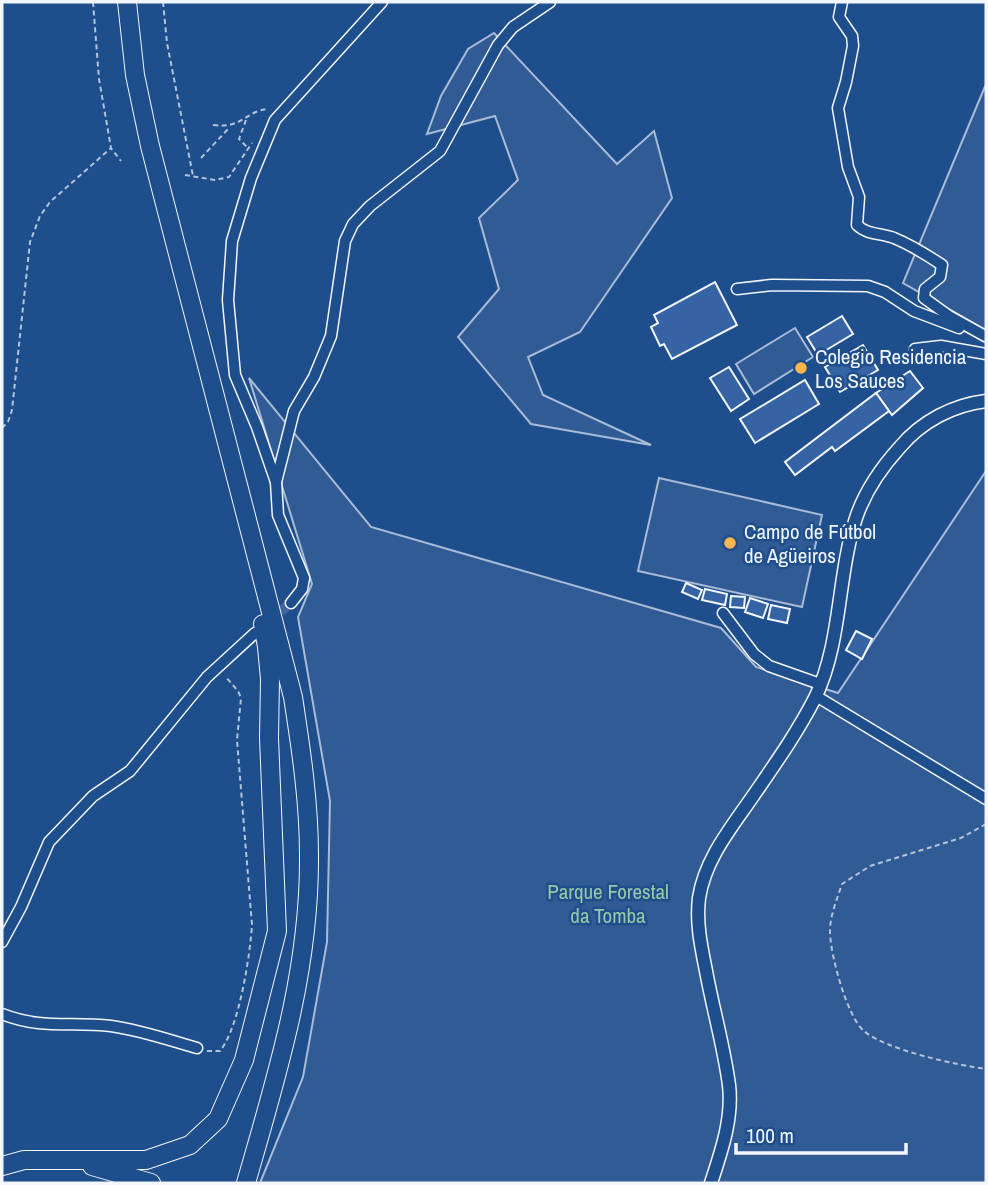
<svg xmlns="http://www.w3.org/2000/svg" width="988" height="1185" font-family="'Archivo Narrow',sans-serif">
<style>
.built{fill:#305b95;stroke:#a8bbd7;stroke-width:2}
.building{fill:#3563a3;stroke:#f2f6ff;stroke-width:2}
.lines{fill:none;stroke-linecap:round;stroke-linejoin:round}
.minor-tunnel{stroke:#3f679d;stroke-width:10;stroke-dasharray:10 5;stroke-linecap:butt}
.minor-casing{stroke:#f2f6ff;stroke-width:13}
.tertiary-casing{stroke:#f2f6ff;stroke-width:15}
.trunk-casing{stroke:#f2f6ff;stroke-width:20}
.path{stroke:#b3c4dc;stroke-width:2;stroke-dasharray:5 3.5;stroke-linecap:butt}
.minor{stroke:#1f4e8c;stroke-width:10}
.tertiary{stroke:#1f4e8c;stroke-width:12}
.trunk{stroke:#1f4e8c;stroke-width:18}
.poi-dot{fill:#ffb74d;stroke:#1f4e8c;stroke-width:2.5}
.labels{text-anchor:middle;dominant-baseline:central;stroke-width:5;stroke-linejoin:round;paint-order:stroke}
.poi-label{font-size:21px;fill:#f2f6ff;stroke:#1f4e8c;text-anchor:start}
.park-label{font-size:21px;fill:#97c8a6;stroke:#1f4e8c}
</style>
<rect width="100%" height="100%" fill="#1f4e8c"/>
<g class="built">
<path d="M494 33 617 164 654 131 672 198 580 332 528 357 543 395 651 445 531 424 458 337 499 289 479 218 518 180 495 116 427 134 441 96 468 49Z"/>
<path d="M986 84V330L903 283Z"/>
<path d="M795 328 813 357 754 394 736 364Z"/>
<path d="M249 378 371 527 721 628 756 667 838 693 986 471V1183H260L303 1077 327 942 330 801 298 617 312 584Z"/>
<path d="M659 478 822 515 802 607 638 571Z"/>
</g>
<g class="building">
<path d="M715 282 737 325 672 359 664 344 660 346 651 327 658 323 654 315Z"/>
<path d="M842 316 853 334 818 355 807 337Z"/>
<path d="M863 345 878 370 840 392 825 367Z"/>
<path d="M729 367 749 399 731 411 710 378Z"/>
<path d="M910 371 923 388 892 415 876 393Z"/>
<path d="M805 380 819 404 755 443 740 419Z"/>
<path d="M876 393 889 411 835 451 832 447 795 475 785 462Z"/>
<path d="M686 583 702 590 698 599 682 592Z"/>
<path d="M705 589 727 594 725 605 702 600Z"/>
<path d="M731 596 745 597 744 608 730 607Z"/>
<path d="M750 598 768 604 763 618 745 612Z"/>
<path d="M771 605 790 609 787 623 768 619Z"/>
<path d="M856 631 872 639 862 659 846 650Z"/>
</g>
<g class="lines">
<path class="minor-tunnel" d="M269 621 291 603"/>
<defs>
<g id="minor">
<path d="M842 2 839 17 852 36 853 46 846 82 838 108 848 167 859 197 857 225C867 235 881 233 894 238 911 245 927 255 942 265L940 277 925 289 924 298 949 316 985 336"/>
<path d="M737 289 772 285 868 286 885 292 914 311 959 328"/>
<path d="M915 349 941 346 986 354"/>
<path d="M276 482 257 427 235 375 228 300 232 241 251 178 275 120 382 2"/>
<path d="M291 603 302 589 304 578 278 515 276 482 294 411 314 377 331 336 345 241 353 224 370 206 440 151 498 45 513 27 550 2"/>
<path d="M723 613 754 654 769 666 820 684"/>
<path d="M816 696 986 799"/>
<path d="M2 942 21 907 49 842 93 796 130 771 207 677 255 633"/>
<path d="M2 1014C43 1030 71 1021 111 1026 140 1030 169 1040 197 1048"/>
</g>
<path id="tertiary" d="M711 1183C721 1152 733 1119 729 1085 724 1047 713 1009 706 971 701 946 696 923 699 898 705 859 731 828 753 796 775 764 797 733 815 698 842 642 837 576 856 518 865 491 881 468 900 447 922 421 953 405 986 401"/>
<g id="trunk">
<path d="M127 2 135 75 150 146 293 697C301 749 309 802 309 855 310 970 277 1075 246 1183"/>
<path d="M2 1166 24 1160H146L190 1145 218 1119 244 1060 277 931 269 738 270 679 267 647 263 624"/>
<path d="M92 1166 151 1183"/>
</g>
</defs>
<use href="#minor" class="minor-casing"/>
<use href="#tertiary" class="tertiary-casing"/>
<use href="#trunk" class="trunk-casing"/>
<g class="path">
<path d="M93 2 99 79 111 148 121 161"/>
<path d="M163 2 167 43 193 176"/>
<path d="M246 120 239 139 248 148"/>
<path d="M213 125C243 129 245 111 268 109"/>
<path d="M201 158 229 128"/>
<path d="M185 175 215 180 229 177 252 143"/>
<path d="M2 428 8 422 12 410 30 242 40 216 50 202 111 148"/>
<path d="M986 824 961 838 870 866 842 884C837 899 830 916 830 931 830 954 847 1017 864 1031 886 1050 957 1065 986 1069"/>
<path d="M207 1051H220C239 1028 250 956 252 925L237 740 241 698 238 691 225 676"/>
</g>
<use href="#minor" class="minor"/>
<use href="#tertiary" class="tertiary"/>
<use href="#trunk" class="trunk"/>
</g>
<g class="poi-dot">
<circle cx="801" cy="368" r="7"/>
<circle cx="730" cy="543" r="7"/>
</g>
<g class="labels">
<g class="poi-label">
<text x="815" y="356">Colegio Residencia<tspan x="815" dy="24">Los Sauces</tspan></text>
<text x="744" y="531">Campo de Fútbol<tspan x="744" dy="24">de Agüeiros</tspan></text>
</g>
<g class="park-label">
<text x="608" y="891">Parque Forestal<tspan x="608" dy="24">da Tomba</tspan></text>
</g>
</g>
<rect width="988" height="1185" fill="none" stroke="#f2f6ff" stroke-width="7"/>
<path d="M736 1143v10h170v-10" fill="none" stroke="#f2f6ff" stroke-width="3.5"/>
<text x="746" y="1143" font-size="21" fill="#f2f6ff" stroke="#1f4e8c" stroke-width="5" paint-order="stroke">100 m</text>
</svg>
